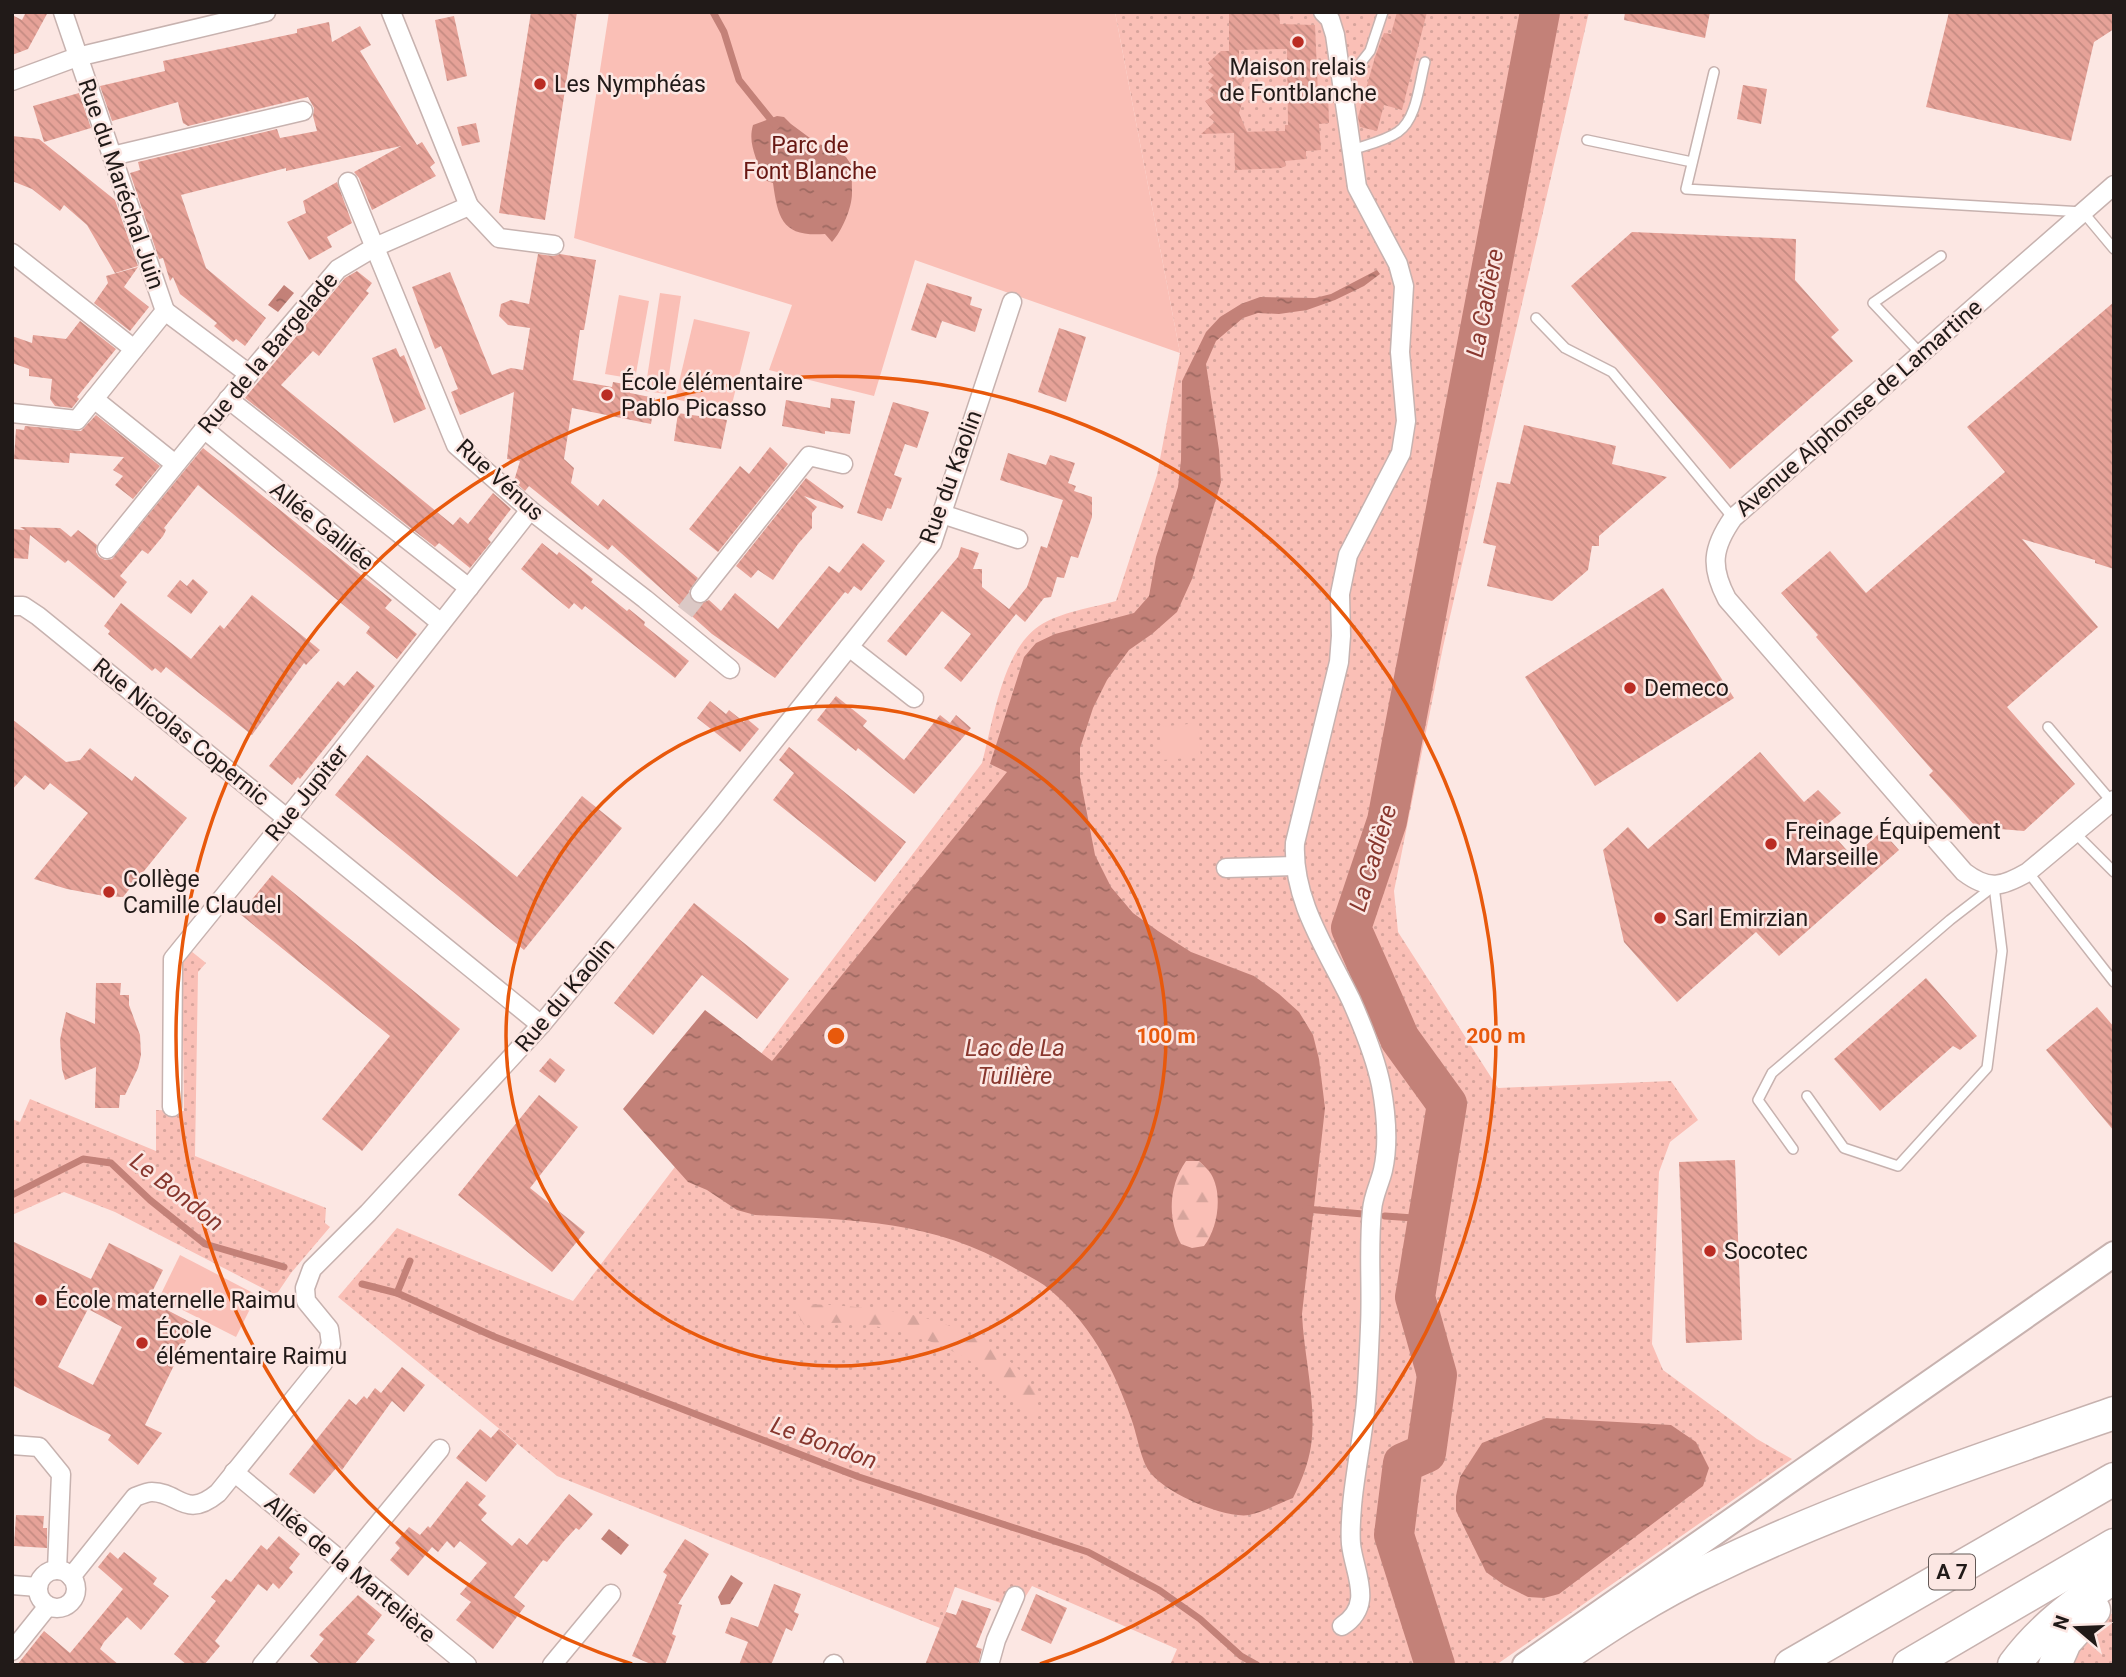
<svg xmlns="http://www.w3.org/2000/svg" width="2126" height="1677" font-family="Roboto,sans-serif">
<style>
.grass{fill:url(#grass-dots)}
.forest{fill:url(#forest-firs)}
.green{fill:#fabfb6}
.water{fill:url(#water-ripples);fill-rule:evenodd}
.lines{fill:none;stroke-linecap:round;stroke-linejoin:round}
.stream{stroke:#c38178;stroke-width:7}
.river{stroke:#c38178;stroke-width:40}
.building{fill:url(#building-back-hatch);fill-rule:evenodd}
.street-tunnel{stroke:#dbc8c5;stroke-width:18;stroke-dasharray:18 9;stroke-linecap:butt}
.lane-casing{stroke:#c7b2af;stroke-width:12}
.street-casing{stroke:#c7b2af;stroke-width:21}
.secondary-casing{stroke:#c7b2af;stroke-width:28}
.highway-casing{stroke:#c7b2af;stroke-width:35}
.lane{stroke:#fff;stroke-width:9}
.street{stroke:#fff;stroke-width:18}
.secondary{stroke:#fff;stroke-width:24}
.highway{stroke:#fff;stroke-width:32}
.ring{fill:none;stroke:#e8590c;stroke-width:3.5}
.poi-dot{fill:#ba2c23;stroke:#fce7e3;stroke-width:2.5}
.labels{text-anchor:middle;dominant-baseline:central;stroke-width:5;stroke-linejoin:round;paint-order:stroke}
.shield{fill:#fce7e3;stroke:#635855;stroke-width:2}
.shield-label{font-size:21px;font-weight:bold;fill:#211a18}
.poi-label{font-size:23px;fill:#211a18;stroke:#fce7e3;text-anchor:start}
.park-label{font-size:23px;fill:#681813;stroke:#fce7e3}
.street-label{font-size:23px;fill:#211a18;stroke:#fce7e3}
.water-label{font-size:24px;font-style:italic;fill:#88372e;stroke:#fce7e3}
.centre{fill:#e8590c;stroke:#fce7e3;stroke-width:3.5}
.ring-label{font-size:21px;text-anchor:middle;font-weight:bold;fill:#e8590c;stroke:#fce7e3;stroke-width:5;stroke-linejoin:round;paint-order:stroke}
</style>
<defs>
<pattern id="grass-dots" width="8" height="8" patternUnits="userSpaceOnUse" patternTransform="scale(1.75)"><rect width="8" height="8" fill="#fabfb6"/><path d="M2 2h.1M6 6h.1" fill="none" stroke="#d6a49c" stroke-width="1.8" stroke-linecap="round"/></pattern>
<pattern id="forest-firs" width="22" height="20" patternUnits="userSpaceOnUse" patternTransform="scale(1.75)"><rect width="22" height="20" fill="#fabfb6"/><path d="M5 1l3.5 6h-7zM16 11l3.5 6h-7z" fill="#d6a49c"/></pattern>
<pattern id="water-ripples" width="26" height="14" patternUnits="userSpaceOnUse" patternTransform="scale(1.75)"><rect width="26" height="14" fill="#c38178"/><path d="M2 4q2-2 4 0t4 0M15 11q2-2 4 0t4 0" fill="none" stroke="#9e6961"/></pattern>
<pattern id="building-back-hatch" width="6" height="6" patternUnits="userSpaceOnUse" patternTransform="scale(1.75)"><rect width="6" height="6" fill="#e6a298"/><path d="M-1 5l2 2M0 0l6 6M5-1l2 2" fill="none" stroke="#c58b82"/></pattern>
</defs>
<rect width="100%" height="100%" fill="#fce7e3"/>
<g class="grass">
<path d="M1115 12H1589L1443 647 1394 891 1398 932 1498 1088 1671 1081 1698 1120 1670 1142 1659 1172 1652 1344 1663 1370 1757 1439 1792 1459 1496 1665H1170L1177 1649 1032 1586 1018 1609 955 1587 940 1628 557 1476 338 1297 397 1228 573 1301 982 763C993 722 1002 651 1039 626 1060 612 1091 608 1116 601L1157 475 1180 353Z"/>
<path d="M191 951 206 963 198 972 195 1156 326 1208 325 1223 330 1227 291 1273 276 1295 115 1212 64 1192 12 1215V1119L20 1122 30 1099 156 1151V1110L184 1111 182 963Z"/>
<path d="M2114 1612V1665H2071V1661L2103 1620Z"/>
</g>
<g class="forest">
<path d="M1186 1161H1198C1203 1165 1208 1169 1211 1173 1223 1194 1218 1228 1205 1246L1192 1248 1181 1244C1167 1217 1169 1186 1186 1161Z"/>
<path d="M792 1303C860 1307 932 1307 990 1347 1001 1355 1011 1361 1020 1371 1034 1387 1042 1396 1034 1418 1022 1412 1021 1405 1013 1395 1007 1388 999 1382 993 1377 954 1345 897 1326 847 1323 833 1322 818 1325 804 1325Z"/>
</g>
<g class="green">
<path d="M609 12H1115L1180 353 915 260 874 396 769 370 792 305 574 238Z"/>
<path d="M660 293 681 296 666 394 645 391Z"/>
<path d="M619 295 649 301 635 379 605 374Z"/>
<path d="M694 319 750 332 730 412 675 399Z"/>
<path d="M1198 723 1201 757 1162 760 1159 727Z"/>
<path d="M180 1255 257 1295 236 1337 159 1298Z"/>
</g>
<g class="water">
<path d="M777 116 784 117 791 124 818 144 831 147 846 157 854 169C851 179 852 183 852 193 852 208 842 231 832 242L825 234C783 237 778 220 773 183L761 179C759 159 747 146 753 125Z"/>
<path d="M1377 270 1380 274 1364 286 1335 300 1307 310 1279 314 1258 313 1243 318 1216 341 1206 364 1219 450 1221 482 1192 579 1177 612 1152 634 1129 650 1107 680 1093 708 1080 748V777L1095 855 1111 887 1133 913 1158 931 1191 952 1254 976 1279 994 1299 1012 1313 1035 1319 1059 1325 1108 1302 1314C1304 1358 1317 1403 1311 1446 1308 1465 1301 1482 1293 1498 1279 1503 1264 1512 1249 1515 1224 1519 1163 1492 1149 1471 1141 1460 1137 1435 1132 1421 1114 1368 1089 1320 1044 1285 1035 1279 1025 1274 1016 1269 932 1219 849 1220 755 1215L737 1210 707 1190 688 1182 623 1109 705 1010 772 1061 1007 772 990 764 1024 657 1036 643 1055 634 1134 613 1149 596 1156 557 1178 487 1181 460 1182 381 1206 332 1220 317 1241 304 1260 297 1315 298 1331 294ZM1186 1161H1199C1203 1165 1208 1169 1211 1174 1223 1194 1218 1228 1204 1246L1192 1248 1181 1244C1167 1218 1169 1185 1186 1161Z"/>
<path d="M284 285 294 293 278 312 268 305Z"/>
<path d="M1546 1418 1671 1425 1696 1442 1709 1468 1703 1486 1559 1594 1544 1598 1528 1597 1504 1585 1486 1572 1456 1511V1496L1460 1477 1482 1443Z"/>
<path d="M609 1529 629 1545 621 1555 601 1539Z"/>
<path d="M731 1575 743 1583 730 1604 721 1605 718 1597Z"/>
</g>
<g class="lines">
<g class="stream">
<path d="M713 12 724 32 739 80 776 126"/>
<path d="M12 1195 83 1159 111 1163 150 1200 205 1244 284 1267"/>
<path d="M1306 1209 1363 1214"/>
<path d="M1385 1216 1428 1219"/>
<path d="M362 1284 397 1293 495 1337 859 1477 1088 1552 1159 1590 1200 1619 1241 1656 1257 1665"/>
<path d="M397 1293 410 1261"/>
</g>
<path class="river" d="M1435 1665 1394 1535 1403 1463 1426 1453 1437 1375 1415 1297 1447 1104 1400 1039 1351 928 1387 821 1540 12"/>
</g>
<g class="building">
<path d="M26 12H48L28 49 12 55V15L22 20Z"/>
<path d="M531 12H577L545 220 499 213Z"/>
<path d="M1279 12 1280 24 1315 25 1318 94 1328 93 1329 123 1319 124 1321 150 1306 151V159L1285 161 1286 166 1281 168 1235 170 1234 133 1201 134 1215 122 1209 117 1214 113 1205 101 1215 95 1208 90 1213 85 1208 82 1214 75 1208 71 1212 68 1208 63 1221 51H1229V13ZM1287 49 1288 125H1285V131L1239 132H1247L1239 113 1242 103 1238 95 1245 75 1237 80 1236 78 1239 71V50Z"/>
<path d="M1397 12H1427L1402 110 1384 105 1377 131 1360 127 1358 117 1375 57 1384 33 1391 34Z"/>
<path d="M1625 12H1710L1705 38 1624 20Z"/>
<path d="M1949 12H2114V29L2094 42 2071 141 1926 107Z"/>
<path d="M454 16 467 76 447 81 435 20Z"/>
<path d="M329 22 332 42 360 26 371 45 360 51 417 145 422 142 435 163 430 167 436 176 372 210 359 178 354 172 401 146 286 171V168L181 195 206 268 266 318 245 346 236 339 233 342 214 326 217 323 180 294 173 277 170 281 163 258 159 259 130 173 140 170 138 162 277 129 280 138 317 131 313 116 314 108 308 97 188 126 183 123 178 102 112 121 100 86 165 71 163 61 297 33V29Z"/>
<path d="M1743 85 1767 89 1761 124 1737 119Z"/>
<path d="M79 93 91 128 44 142 33 106Z"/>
<path d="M476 123 480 142 462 146 457 127Z"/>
<path d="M12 136 39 139 115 200 138 266 115 273 87 225 64 205 60 211 32 189 12 181Z"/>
<path d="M337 182 352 223 327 237 332 247 309 260 287 222 306 213 303 201Z"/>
<path d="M1632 232 1796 239 1795 280 1839 330 1831 337 1853 361 1730 469 1571 286Z"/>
<path d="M538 254 553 256 560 254 596 260 584 330H580L573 380 612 387 613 382 630 385V393L655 398 651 424 572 408 564 459 574 468 571 483 598 506 603 499 698 578 689 591 692 601 699 604 709 600 721 611 735 593 778 629 829 566 839 573 863 543 885 561 861 591 854 586 848 594 845 592 775 678 712 634 612 545 608 550 529 486 525 491 514 481 520 461 507 459 514 392 460 415 451 392 458 389 441 346 435 349 412 287 450 272 492 375 511 368 523 370 530 328 508 325 499 316 501 304 511 300 529 304Z"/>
<path d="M138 267 124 287 149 307 130 331 94 303 108 283 106 276Z"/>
<path d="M357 271 372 283 366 291 369 293 319 356 313 351 281 385 453 525 460 517 468 524 493 493 511 509 488 539 491 542 470 568 439 543 435 547 245 398 345 278Z"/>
<path d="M927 283 972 297 970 305 982 309 975 332 942 321 936 338 911 330Z"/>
<path d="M2114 302V569L2095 563V560L2022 539 2098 627 2007 707 2075 784 2024 831 1976 827 1929 775 1933 771 1816 637 1818 635 1781 593 1830 551 1866 593 2005 472 1967 427Z"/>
<path d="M80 321 116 349 77 397 79 399 72 408 55 406 50 399 52 379 29 376V369L12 363V336L32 343 33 335 66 339Z"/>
<path d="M1059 328 1086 337 1066 402 1038 392Z"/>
<path d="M396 348 400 357 404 355 426 409 394 423 372 358Z"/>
<path d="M831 398 855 401 850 434 825 431V434L782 426 786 400 830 408Z"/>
<path d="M893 402 929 412 917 448 905 444 894 475 902 478 891 509 887 508 882 521 857 513Z"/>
<path d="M678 413 727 420 721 449 674 441Z"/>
<path d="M96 415 160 466 133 499 115 485 123 476 113 470 124 457 70 453 69 463 14 459 16 429 24 430 25 426 81 431Z"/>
<path d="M1524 425 1616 446 1612 464 1667 477 1599 536V546H1592L1588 570 1552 601 1487 586 1496 546 1483 543 1497 482 1510 484Z"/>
<path d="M770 447 788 464 718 552 689 529 740 466 749 474Z"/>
<path d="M203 448 392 600 385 608 417 634 397 659 366 633 370 627 198 485 164 528 166 530 163 536 148 554 142 550 120 576 127 582 114 598 68 560 65 563 30 535 28 559 12 558V529L25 530 20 527 60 528 71 537 78 530 97 545 96 552 99 557 105 560 112 559Z"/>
<path d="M1008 453 1046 465 1050 455 1075 463 1068 483 1076 486 1074 491 1092 497V517L1078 558 1071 556 1064 578 1057 577 1051 597 1044 598 1025 622 1016 614 961 682 944 668 971 634 942 611 906 656 887 641 958 557 961 547 979 553 973 569H982V587L1009 609 1027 587 1041 546 1047 548 1063 500 1000 480Z"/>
<path d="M806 478 844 506 842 509 804 496 817 507 812 513V528L798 544 773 580 758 570 751 578 736 566Z"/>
<path d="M542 543 557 555 559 552 593 579 591 582 627 611 629 609 645 622 644 625 689 661 675 678 585 606 582 610 574 603 569 609 521 569Z"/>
<path d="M193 579 208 592 191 614 167 596 180 580 187 586Z"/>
<path d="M1663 588 1734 698 1595 786 1525 677Z"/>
<path d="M252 595 320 650 306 665 304 663 252 735 166 667 161 673 155 668 152 671 108 634 110 631 104 626 121 603 191 659 220 625 224 629Z"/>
<path d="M357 671 375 686 300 779 298 777 292 785 269 766 338 681 344 686Z"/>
<path d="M836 696 867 721 863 726 904 760 940 715 950 723 956 715 971 728 914 794 858 748 856 751 817 720Z"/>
<path d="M710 701 726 714 729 710 744 722 746 718 759 729 740 752 697 718Z"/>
<path d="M12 719 66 762 80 760 90 748 132 781 135 776 187 818 123 897 104 896 67 889 34 879 88 813 50 783 44 790 25 775 12 790Z"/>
<path d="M789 747 906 842 875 882 773 800 794 773 779 760Z"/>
<path d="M1760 752 1804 802 1818 790 1841 813 1825 826 1853 857 1882 831 1899 850 1779 956 1756 932 1677 1002 1624 942 1603 850 1628 827 1648 849Z"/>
<path d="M367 755 517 877 582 796 622 828 524 950 335 795Z"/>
<path d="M272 875 460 1029 362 1151 322 1119 390 1036 240 914Z"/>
<path d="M694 903 789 979 757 1019 702 975 653 1035 614 1003Z"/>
<path d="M1926 978 1977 1036 1960 1050 1953 1046 1880 1111 1834 1059Z"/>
<path d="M96 983H121L120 995H129V1005L140 1035 141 1055 138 1068 125 1095H120L119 1108H95L96 1067 65 1080 62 1069 60 1040 66 1012 95 1024Z"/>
<path d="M2097 1007 2114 1027V1131L2046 1050Z"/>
<path d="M550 1058 565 1070 555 1083 539 1071Z"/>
<path d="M539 1095 578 1127 530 1188 585 1232 552 1272 458 1195Z"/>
<path d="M1735 1160 1742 1340 1686 1343 1679 1162Z"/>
<path d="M12 1241 91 1279 109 1243 163 1270 148 1300 194 1324 145 1425 162 1433 138 1465 108 1440 111 1435 12 1385ZM88 1309 122 1327 93 1385 58 1367Z"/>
<path d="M402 1367 425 1385 404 1412 392 1401 342 1470 338 1466 314 1494 289 1474 349 1399 356 1405 364 1396 367 1399 375 1388 381 1393Z"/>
<path d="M480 1429 491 1438 499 1429 517 1444 486 1482 456 1458Z"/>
<path d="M467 1481 486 1496 478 1505 487 1513 481 1520 512 1546 519 1538 527 1545 569 1494 593 1514 579 1530 576 1528 564 1541 547 1562 543 1560 514 1597 525 1606 493 1649 456 1620 471 1602 460 1594 487 1563 460 1541 454 1548 447 1541 438 1552 432 1547 408 1576 390 1560 400 1548 395 1543 409 1527 420 1535 428 1526 430 1528Z"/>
<path d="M16 1515 44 1516 43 1528H47V1548L14 1546Z"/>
<path d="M279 1536 300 1554 289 1568 293 1572 279 1589 273 1583 267 1591 258 1584 215 1641 220 1646 204 1665H187L174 1654 216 1601 211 1597 226 1579 231 1582 261 1545 267 1550Z"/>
<path d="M685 1539 709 1554 678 1604 682 1605 672 1634 676 1636 665 1665H653L632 1656 667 1575 663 1572Z"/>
<path d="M110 1552 118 1559 124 1552 157 1578 153 1584 169 1596 141 1630 127 1617 104 1642 100 1649 119 1665H17L44 1631 70 1653 100 1617 123 1589 98 1567Z"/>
<path d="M774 1584 801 1594 794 1612 799 1614 792 1631 786 1628 771 1665H739L748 1642 725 1633 731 1617 758 1627Z"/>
<path d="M1036 1594 1067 1608 1051 1644 1021 1630Z"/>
<path d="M358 1595 382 1615 367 1634 375 1640 354 1665H321L310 1656 324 1639 319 1635Z"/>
<path d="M962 1600 991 1609 976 1647 982 1649 978 1665H925L946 1612 956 1615Z"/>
</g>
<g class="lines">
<path class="street-tunnel" d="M685 612 700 593"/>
<defs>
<g id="lane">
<path d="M1340 71 1359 65 1370 51 1383 12"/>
<path d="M1714 72 1686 189 2083 212 2114 249"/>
<path d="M1587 140 1692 162"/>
<path d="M1352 150C1366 145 1385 141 1398 132 1417 119 1419 84 1425 62"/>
<path d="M1536 318 1565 348 1612 372 1733 518"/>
<path d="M1921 354 1873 303 1941 256"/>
<path d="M2048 727 2112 802"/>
<path d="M2075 833 2114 872"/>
<path d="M2028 872 2114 982"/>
<path d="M1807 1096 1844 1148 1898 1166 1987 1068 2002 951 1994 886"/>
<path d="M1793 1149 1758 1100 1772 1073 1950 920 1994 886"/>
</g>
<g id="street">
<path d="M1323 12 1330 19 1335 35 1357 187 1398 264 1404 286 1400 352 1406 421 1401 453 1348 555 1340 594 1341 636 1339 662 1295 843C1292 900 1327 950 1351 1000 1363 1027 1375 1056 1381 1085 1386 1112 1389 1143 1383 1170 1380 1183 1373 1196 1372 1210 1368 1249 1372 1288 1370 1327 1369 1352 1368 1377 1366 1401 1363 1437 1355 1471 1352 1506 1351 1518 1350 1532 1351 1544 1354 1573 1375 1605 1342 1626"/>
<path d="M12 81 77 57 266 12"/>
<path d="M112 156 303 111"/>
<path d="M348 182 456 445 530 510 645 599 730 669"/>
<path d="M2114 185 1733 518C1712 548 1710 567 1727 599L1964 872C1989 891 2002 887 2028 872L2114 800"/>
<path d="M469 206 499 238 554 245"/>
<path d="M12 253 134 349"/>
<path d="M165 311 249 374"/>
<path d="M94 399 175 464"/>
<path d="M228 399 469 588"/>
<path d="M12 413 77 420 165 311 63 12"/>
<path d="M204 429 441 623"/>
<path d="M942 514 1018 539"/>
<path d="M107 549 249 374 338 269 375 247 469 206 391 12"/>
<path d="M700 593 809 456 843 464"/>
<path d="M12 606H23L38 616 541 1025"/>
<path d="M849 647 914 698"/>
<path d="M1226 868 1294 866"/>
<path d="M172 1107 173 959 327 769 530 510"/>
<path d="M12 1445 39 1447 61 1474 57 1570"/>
<path d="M234 1472 467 1665"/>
<circle cx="57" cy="1589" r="19"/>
<path d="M71 1577 135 1497C140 1495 147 1492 152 1492 179 1492 185 1520 218 1493L323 1363 331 1344 329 1329 306 1301 305 1288 312 1269 368 1213 541 1025 714 816 932 543 1012 302"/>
<path d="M12 1585 38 1587"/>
<path d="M12 1651 48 1606"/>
<path d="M262 1665 440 1449"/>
<path d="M552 1665 611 1594"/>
<path d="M833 1665 834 1664"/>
<path d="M989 1665 996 1640 1015 1596"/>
</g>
<path id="secondary" d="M1525 1665 2114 1254"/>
<g id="highway">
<path d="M1551 1665C1602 1630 1654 1595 1711 1569 1841 1506 1977 1461 2114 1413"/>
<path d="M1791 1665 2114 1479"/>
<path d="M1909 1665 2114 1545"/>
<path d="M2014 1665C2041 1628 2077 1602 2114 1577"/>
<path d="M2055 1665 2065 1642 2094 1610"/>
</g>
</defs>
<use href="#lane" class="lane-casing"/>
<use href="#street" class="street-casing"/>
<use href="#secondary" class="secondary-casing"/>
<use href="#highway" class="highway-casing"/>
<use href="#lane" class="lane"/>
<use href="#street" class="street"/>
<use href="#secondary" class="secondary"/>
<use href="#highway" class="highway"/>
</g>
<g class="ring">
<circle cx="836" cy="1036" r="330"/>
<path d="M632 1664A660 660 0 1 1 1040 1664"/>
</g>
<g class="poi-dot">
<circle cx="1298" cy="42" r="7"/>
<circle cx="540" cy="84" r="7"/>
<circle cx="607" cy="395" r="7"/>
<circle cx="1630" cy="688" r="7"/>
<circle cx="1771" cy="844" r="7"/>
<circle cx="109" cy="892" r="7"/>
<circle cx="1660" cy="918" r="7"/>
<circle cx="1710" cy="1251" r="7"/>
<circle cx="41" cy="1300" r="7"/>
<circle cx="142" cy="1343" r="7"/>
</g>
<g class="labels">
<rect class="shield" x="1929" y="1554.5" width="46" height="35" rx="5"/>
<g class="shield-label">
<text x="1952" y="1572">A 7</text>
</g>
<g class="poi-label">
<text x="1298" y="67" text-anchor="middle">Maison relais<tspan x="1298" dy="26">de Fontblanche</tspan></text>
<text x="554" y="84">Les Nymphéas</text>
<text x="621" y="382">École élémentaire<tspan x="621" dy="26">Pablo Picasso</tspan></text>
<text x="1644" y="688">Demeco</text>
<text x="1785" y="831">Freinage Équipement<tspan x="1785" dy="26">Marseille</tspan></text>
<text x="123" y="879">Collège<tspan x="123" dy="26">Camille Claudel</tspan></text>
<text x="1674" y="918">Sarl Emirzian</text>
<text x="1724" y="1251">Socotec</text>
<text x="55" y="1300">École maternelle Raimu</text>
<text x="156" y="1330">École<tspan x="156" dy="26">élémentaire Raimu</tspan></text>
</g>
<g class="park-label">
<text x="810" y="145">Parc de<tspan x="810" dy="26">Font Blanche</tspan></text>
</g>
<g class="street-label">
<text transform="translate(121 184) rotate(71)">Rue du Maréchal Juin</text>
<text transform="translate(268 353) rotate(-50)">Rue de la Bargelade</text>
<text transform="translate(1859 408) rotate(-41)">Avenue Alphonse de Lamartine</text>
<text transform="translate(951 477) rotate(-70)">Rue du Kaolin</text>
<text transform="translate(500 480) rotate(42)">Rue Vénus</text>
<text transform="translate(322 526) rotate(39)">Allée Galilée</text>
<text transform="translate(181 732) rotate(39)">Rue Nicolas Copernic</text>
<text transform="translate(307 793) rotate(-51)">Rue Jupiter</text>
<text transform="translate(565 995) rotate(-50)">Rue du Kaolin</text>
<text transform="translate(350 1569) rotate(40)">Allée de la Martelière</text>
</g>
<g class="water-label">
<text transform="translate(1485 303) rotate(-79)">La Cadière</text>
<text transform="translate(1373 858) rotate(-73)">La Cadière</text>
<text x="1015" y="1048">Lac de La<tspan x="1015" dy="28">Tuilière</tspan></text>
<text transform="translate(177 1192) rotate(38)">Le Bondon</text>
<text transform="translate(824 1443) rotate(20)">Le Bondon</text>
</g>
</g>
<circle cx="836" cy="1036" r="10" class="centre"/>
<g class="ring-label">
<text x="1166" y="1043">100 m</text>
<text x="1496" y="1043">200 m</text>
</g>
<rect width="2126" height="1677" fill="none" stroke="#211a18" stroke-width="28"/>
<g transform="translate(2077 1628) rotate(289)" stroke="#fce7e3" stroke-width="5" paint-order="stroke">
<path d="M0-5L12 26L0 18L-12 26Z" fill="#211a18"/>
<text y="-10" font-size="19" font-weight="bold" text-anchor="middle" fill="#211a18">N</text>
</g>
</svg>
